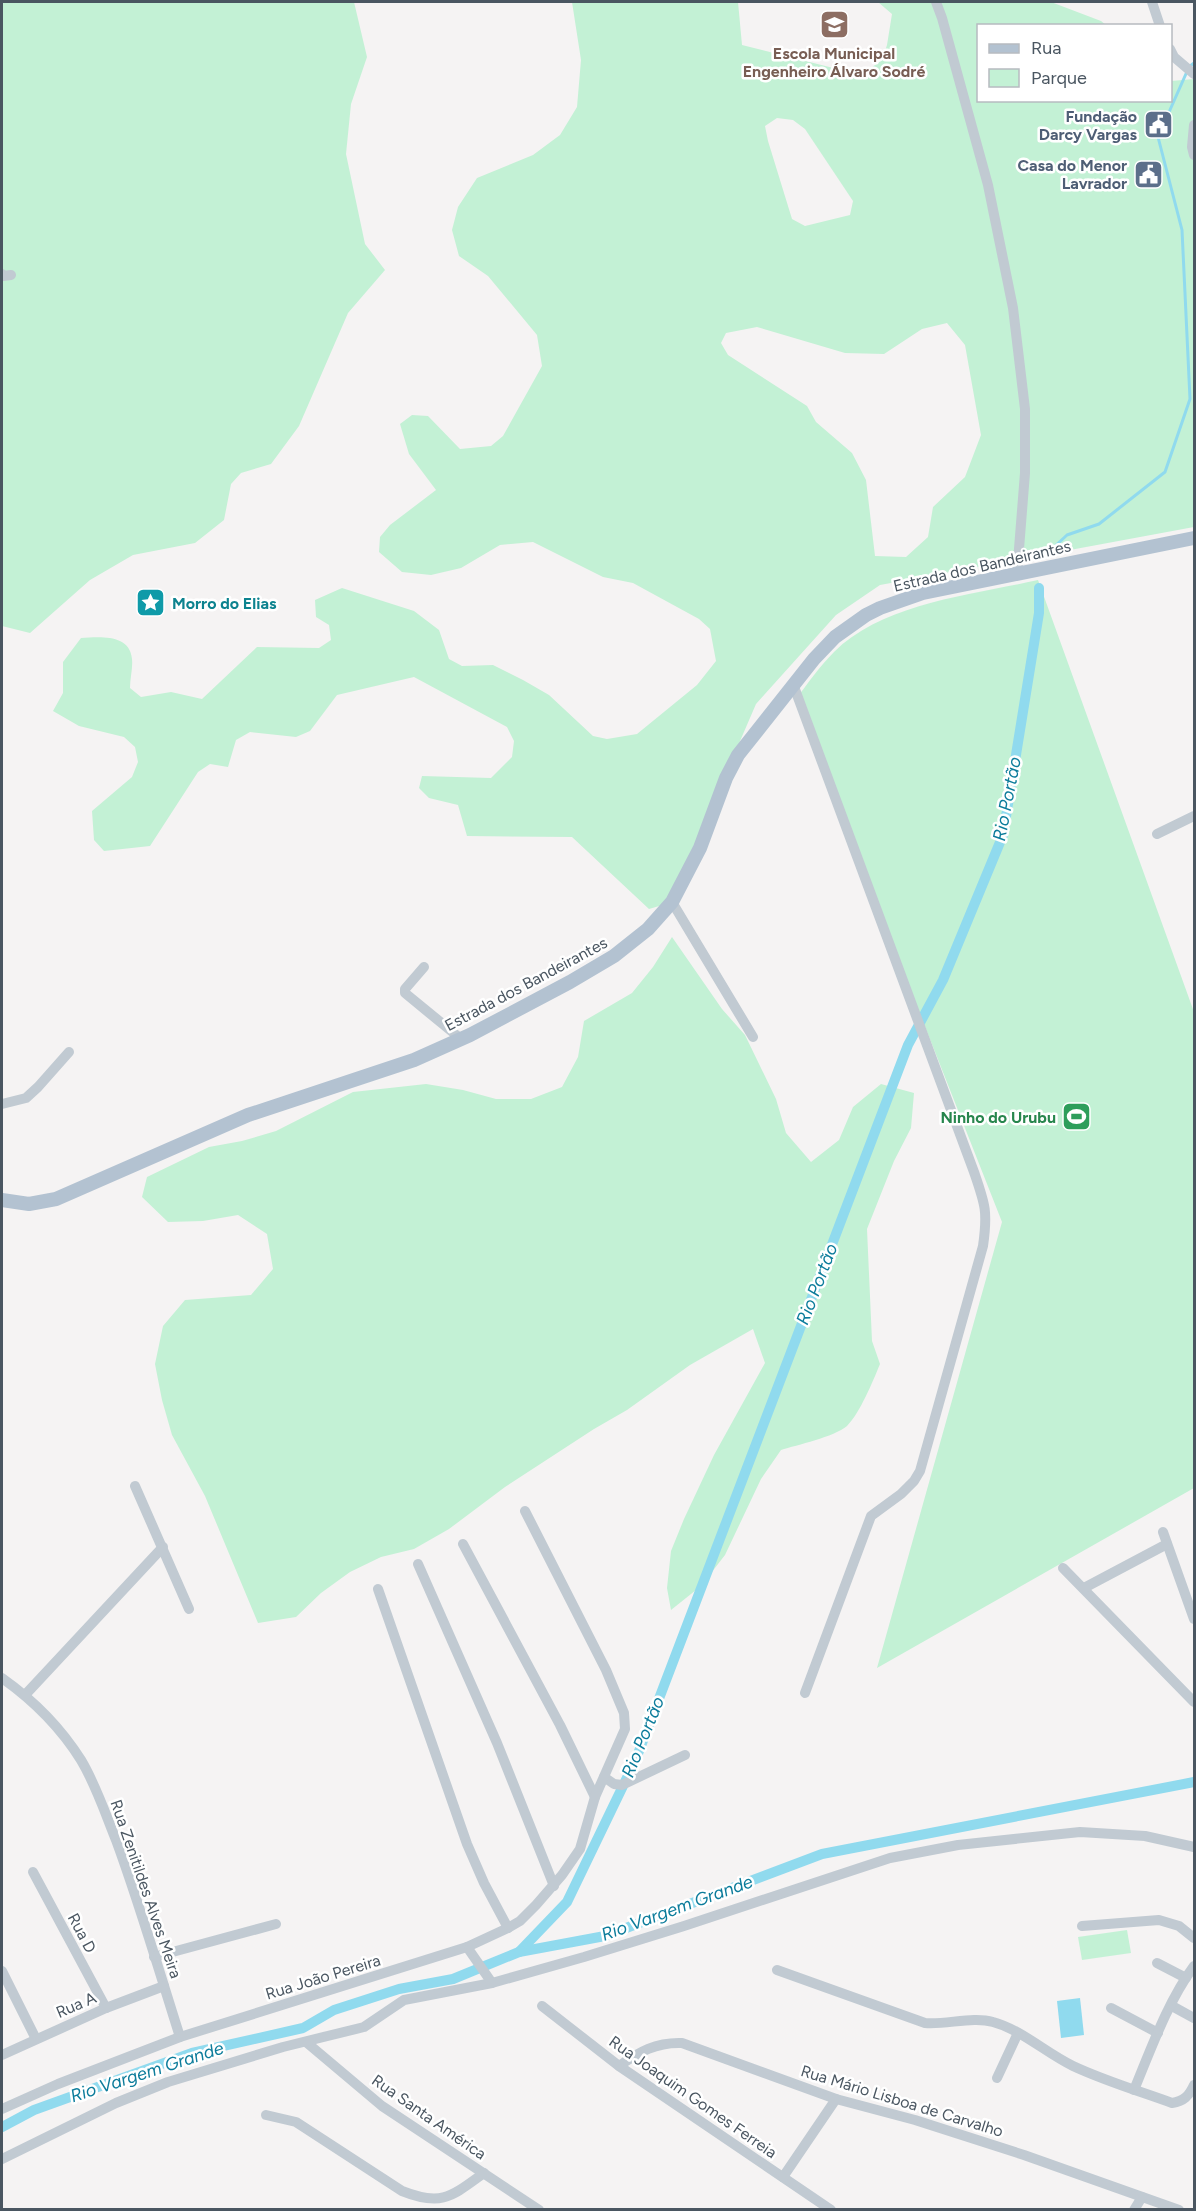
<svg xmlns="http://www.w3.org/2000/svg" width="1196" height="2211" font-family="Figtree,sans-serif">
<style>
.green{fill:#c3f1d5;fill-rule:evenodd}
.water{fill:#90daee}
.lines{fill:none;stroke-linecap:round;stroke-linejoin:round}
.stream{stroke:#90daee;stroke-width:3}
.canal{stroke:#90daee;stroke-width:10}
.minor{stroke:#c1cad2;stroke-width:10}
.major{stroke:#b3c2d1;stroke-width:14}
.labels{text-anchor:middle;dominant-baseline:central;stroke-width:5;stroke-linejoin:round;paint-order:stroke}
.education-label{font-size:16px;font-weight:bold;fill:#785e54;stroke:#fff}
.service-label{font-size:16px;font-weight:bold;fill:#4e5e75;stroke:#fff;text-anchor:end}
.street-label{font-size:16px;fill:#4a5661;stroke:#fff}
.culture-label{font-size:16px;font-weight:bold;fill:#0d838f;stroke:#fff;text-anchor:start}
.leisure-label{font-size:16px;font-weight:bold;fill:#27864d;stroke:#fff;text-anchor:end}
.water-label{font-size:18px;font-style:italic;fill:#0c7c9b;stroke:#fff}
</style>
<rect width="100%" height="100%" fill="#f5f3f3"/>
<g class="green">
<path d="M2 2H354L367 57 351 104 346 154 365 244 385 270 348 313 299 426 271 464 241 473 231 484 224 520 195 543 133 555 90 580 30 633 2 626Z"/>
<path d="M572 2H738L742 45 861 75 882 60 887 45 892 14 878 2H869H1051L1101 21 1106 25 978 26V100H1170L1171 81 1194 79V527L880 585 836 615 756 704 678 885 666 904 649 909 572 837 467 836 458 805 429 798 419 788 422 776 491 778 512 757 514 741 507 727 414 677 337 695 310 731 296 737 250 732 236 740 228 767 210 764 198 772 150 846 104 851 94 840 92 811 132 777 138 762 135 747 124 737 79 726 53 711 63 693V662L81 638C98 637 130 633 132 659 133 668 130 678 130 688L141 697 171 692 202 699 257 647 319 648 331 640 329 625 316 617 315 600 342 588 414 611 439 630 449 659 462 666 493 665 523 680 549 695 593 736 607 739 637 734 697 685 716 661 710 629 699 619 633 583 603 577 533 542 500 545 461 568 431 575 402 572 379 552 380 537 390 525 436 490 409 454 400 424 412 415 428 416 460 449 491 446 503 436 542 366 537 335 488 276 459 256 452 230 458 207 477 178 533 155 560 135 577 107 581 60ZM777 118 793 120 805 129 853 201 850 215 805 226 792 219 768 141 765 126ZM947 323 965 345 981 435 965 477 933 507 928 537 906 557 875 556 866 480 852 453 816 422 807 406 728 355 721 343 726 333 757 327 845 353 884 354 922 329Z"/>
<path d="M1038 580 1194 1012V1488L877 1668 1002 1222 796 699C808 683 820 666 834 652 883 603 972 595 1038 580Z"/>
<path d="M672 937 722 1009 745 1035 776 1099 786 1133 811 1162 839 1140 853 1107 881 1084 914 1093 911 1128 894 1161 867 1229 872 1341 880 1364C873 1381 860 1413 847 1426 834 1437 797 1445 781 1450L761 1479 725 1555 701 1586 671 1610 667 1588 671 1551 684 1519 714 1455 765 1363 753 1329 690 1365 627 1410 594 1429 505 1487 449 1529 414 1549 381 1557 350 1572 321 1593 296 1617 258 1623 205 1496 172 1435 162 1400 155 1364 163 1326 185 1300 251 1295 273 1269 267 1234 238 1215 203 1221 168 1222 142 1197 147 1177 209 1147 242 1141 276 1131 353 1092 426 1084 463 1090 496 1099H531L562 1087 578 1057 584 1021 632 993 653 967Z"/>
<path d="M1127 1930 1131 1953 1082 1960 1078 1937Z"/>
</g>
<path class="water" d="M1080 1998 1084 2035 1061 2038 1057 2001Z"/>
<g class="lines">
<path class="stream" d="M1052 549 1067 535 1099 524 1165 472 1190 399 1182 230 1158 137 1189 67 1194 63"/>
<g class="canal">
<path d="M519 1952 567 1902 636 1759 908 1045 943 980 1003 835 1039 613V588"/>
<path d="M2 2127 34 2110 192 2053 303 2028 334 2010 399 1989 453 1979 519 1952 605 1936 822 1854 1194 1782"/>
</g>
<g class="minor">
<path d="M936 2 942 18 988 185 1013 308 1025 409V473L1017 574"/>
<path d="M1152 2 1160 26"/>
<path d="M1170 49 1174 57 1194 74"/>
<path d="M1194 125 1192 147 1194 155"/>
<path d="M2 274 3 276 11 275"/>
<path d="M793 684 974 1172C985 1204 988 1211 983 1246L920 1471 914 1481 901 1494 871 1516 805 1693"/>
<path d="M1157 834 1194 816"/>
<path d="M672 902 753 1037"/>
<path d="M424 967 405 989V993L461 1039"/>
<path d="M2 1104 26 1098 38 1087 69 1052"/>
<path d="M135 1486 189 1609"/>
<path d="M1163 1532 1194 1619"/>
<path d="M463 1544 560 1725 595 1797"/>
<path d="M418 1564 497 1743 554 1886"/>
<path d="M1063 1568 1194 1702"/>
<path d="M1084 1588 1167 1544"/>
<path d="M378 1589 467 1844 484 1883 508 1928"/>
<path d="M2 1678C33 1700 61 1728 81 1760 96 1785 105 1813 116 1840 140 1905 159 1971 180 2037"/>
<path d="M25 1695 163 1547"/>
<path d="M604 1777 614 1784 622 1785 685 1755"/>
<path d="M33 1872 106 2008"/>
<path d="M1082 1926 1159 1920 1179 1926 1194 1938"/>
<path d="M467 1947 492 1983"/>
<path d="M154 1957 276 1924"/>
<path d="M1157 1963 1186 1978"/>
<path d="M777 1970 925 2023C946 2025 973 2016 993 2022 1022 2030 1046 2053 1073 2066 1105 2081 1139 2091 1172 2103 1184 2101 1189 2096 1194 2085"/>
<path d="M2 1971 36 2039"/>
<path d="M542 2006 619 2066 831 2210"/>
<path d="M1172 2006 1194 2018"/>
<path d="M1111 2008 1158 2033"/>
<path d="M306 2042 382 2106 539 2210"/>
<path d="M2 2055 106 2008 164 1986"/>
<path d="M619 2066C639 2052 656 2042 682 2043L836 2099 915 2120 1024 2155 1179 2210"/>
<path d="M997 2078 1018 2033"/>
<path d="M1134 2090C1151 2049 1168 2001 1194 1966"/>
<path d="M2 2109 58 2084 180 2037 467 1947 508 1928 520 1921 536 1905 562 1875 580 1849 595 1797 625 1729 624 1713 606 1670 525 1511"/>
<path d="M266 2115 296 2122 402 2191C442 2207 452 2196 484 2173"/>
<path d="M2 2159 116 2103 168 2082 283 2047 364 2027 404 2000 492 1983 584 1957 684 1926 890 1858 958 1845 1080 1832 1145 1836 1194 1847"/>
<path d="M783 2177 836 2099"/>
<path d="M1134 2210 1142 2197"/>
</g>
<path class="major" d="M2 1200 29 1204 56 1199 248 1115 414 1060 470 1035 570 982 614 956 648 929 672 902 700 848 726 778 738 755 814 659 835 637 866 615 880 608 923 593 1194 538"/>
</g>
<defs>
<symbol id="school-square" viewBox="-11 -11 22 22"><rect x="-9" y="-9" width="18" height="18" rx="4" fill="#8d6e63" stroke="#fff"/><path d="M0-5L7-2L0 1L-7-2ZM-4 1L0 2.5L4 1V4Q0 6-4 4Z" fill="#fff"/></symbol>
<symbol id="civic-square" viewBox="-11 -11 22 22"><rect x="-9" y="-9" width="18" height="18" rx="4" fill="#5c6f8a" stroke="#fff"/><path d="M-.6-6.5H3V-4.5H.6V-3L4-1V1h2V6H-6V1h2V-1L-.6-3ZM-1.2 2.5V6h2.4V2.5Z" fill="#fff"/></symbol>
<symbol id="sight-square" viewBox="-11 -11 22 22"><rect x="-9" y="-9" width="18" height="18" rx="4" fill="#0f9aa8" stroke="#fff"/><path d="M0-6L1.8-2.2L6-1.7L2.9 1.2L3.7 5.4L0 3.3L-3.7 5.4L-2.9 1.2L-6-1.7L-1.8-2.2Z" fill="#fff"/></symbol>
<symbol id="stadium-square" viewBox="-11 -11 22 22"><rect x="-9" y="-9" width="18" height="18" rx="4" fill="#2e9e5b" stroke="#fff"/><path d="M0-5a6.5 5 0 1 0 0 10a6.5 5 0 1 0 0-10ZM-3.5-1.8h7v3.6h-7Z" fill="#fff"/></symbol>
</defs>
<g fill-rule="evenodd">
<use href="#school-square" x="818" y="8" width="33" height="33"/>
<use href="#civic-square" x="1142" y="108" width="33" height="33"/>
<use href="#civic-square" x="1132" y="158" width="33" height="33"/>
<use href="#sight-square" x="134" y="586" width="33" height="33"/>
<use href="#stadium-square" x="1060" y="1100" width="33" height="33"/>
</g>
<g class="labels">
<g class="education-label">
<text x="834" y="53">Escola Municipal<tspan x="834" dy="18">Engenheiro Álvaro Sodré</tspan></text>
</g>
<g class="service-label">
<text x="1137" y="116">Fundação<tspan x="1137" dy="18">Darcy Vargas</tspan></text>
<text x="1127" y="165">Casa do Menor<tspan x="1127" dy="18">Lavrador</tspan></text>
</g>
<g class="street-label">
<text transform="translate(982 566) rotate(-13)">Estrada dos Bandeirantes</text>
<text transform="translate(526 984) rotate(-28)">Estrada dos Bandeirantes</text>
<text transform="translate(146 1889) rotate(71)">Rua Zenitildes Alves Meira</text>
<text transform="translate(82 1933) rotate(62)">Rua D</text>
<text transform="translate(323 1977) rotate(-17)">Rua João Pereira</text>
<text transform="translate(76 2005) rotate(-23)">Rua A</text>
<text transform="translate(693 2097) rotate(35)">Rua Joaquim Gomes Ferreia</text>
<text transform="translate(902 2101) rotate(17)">Rua Mário Lisboa de Carvalho</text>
<text transform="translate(429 2117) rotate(35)">Rua Santa América</text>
</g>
<g class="culture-label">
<text x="172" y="603">Morro do Elias</text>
</g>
<g class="leisure-label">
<text x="1056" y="1117">Ninho do Urubu</text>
</g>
<g class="water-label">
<text transform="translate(1007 799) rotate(-79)">Rio Portão</text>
<text transform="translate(817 1284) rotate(-69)">Rio Portão</text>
<text transform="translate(643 1737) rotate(-68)">Rio Portão</text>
<text transform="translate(677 1908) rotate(-20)">Rio Vargem Grande</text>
<text transform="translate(147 2072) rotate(-18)">Rio Vargem Grande</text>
</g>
</g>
<rect width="1196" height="2211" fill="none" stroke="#4a5661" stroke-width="6"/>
<rect x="977" y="24" width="195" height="78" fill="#ffffff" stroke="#b7bbc0" stroke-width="1.5"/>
<rect x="989" y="44" width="30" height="9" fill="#b3c2d1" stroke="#b7bbc0" stroke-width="1.5"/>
<text x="1031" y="54" font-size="18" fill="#4a5661">Rua</text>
<rect x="989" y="69" width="30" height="18" fill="#c3f1d5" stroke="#b7bbc0" stroke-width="1.5"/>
<text x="1031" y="84" font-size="18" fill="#4a5661">Parque</text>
</svg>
